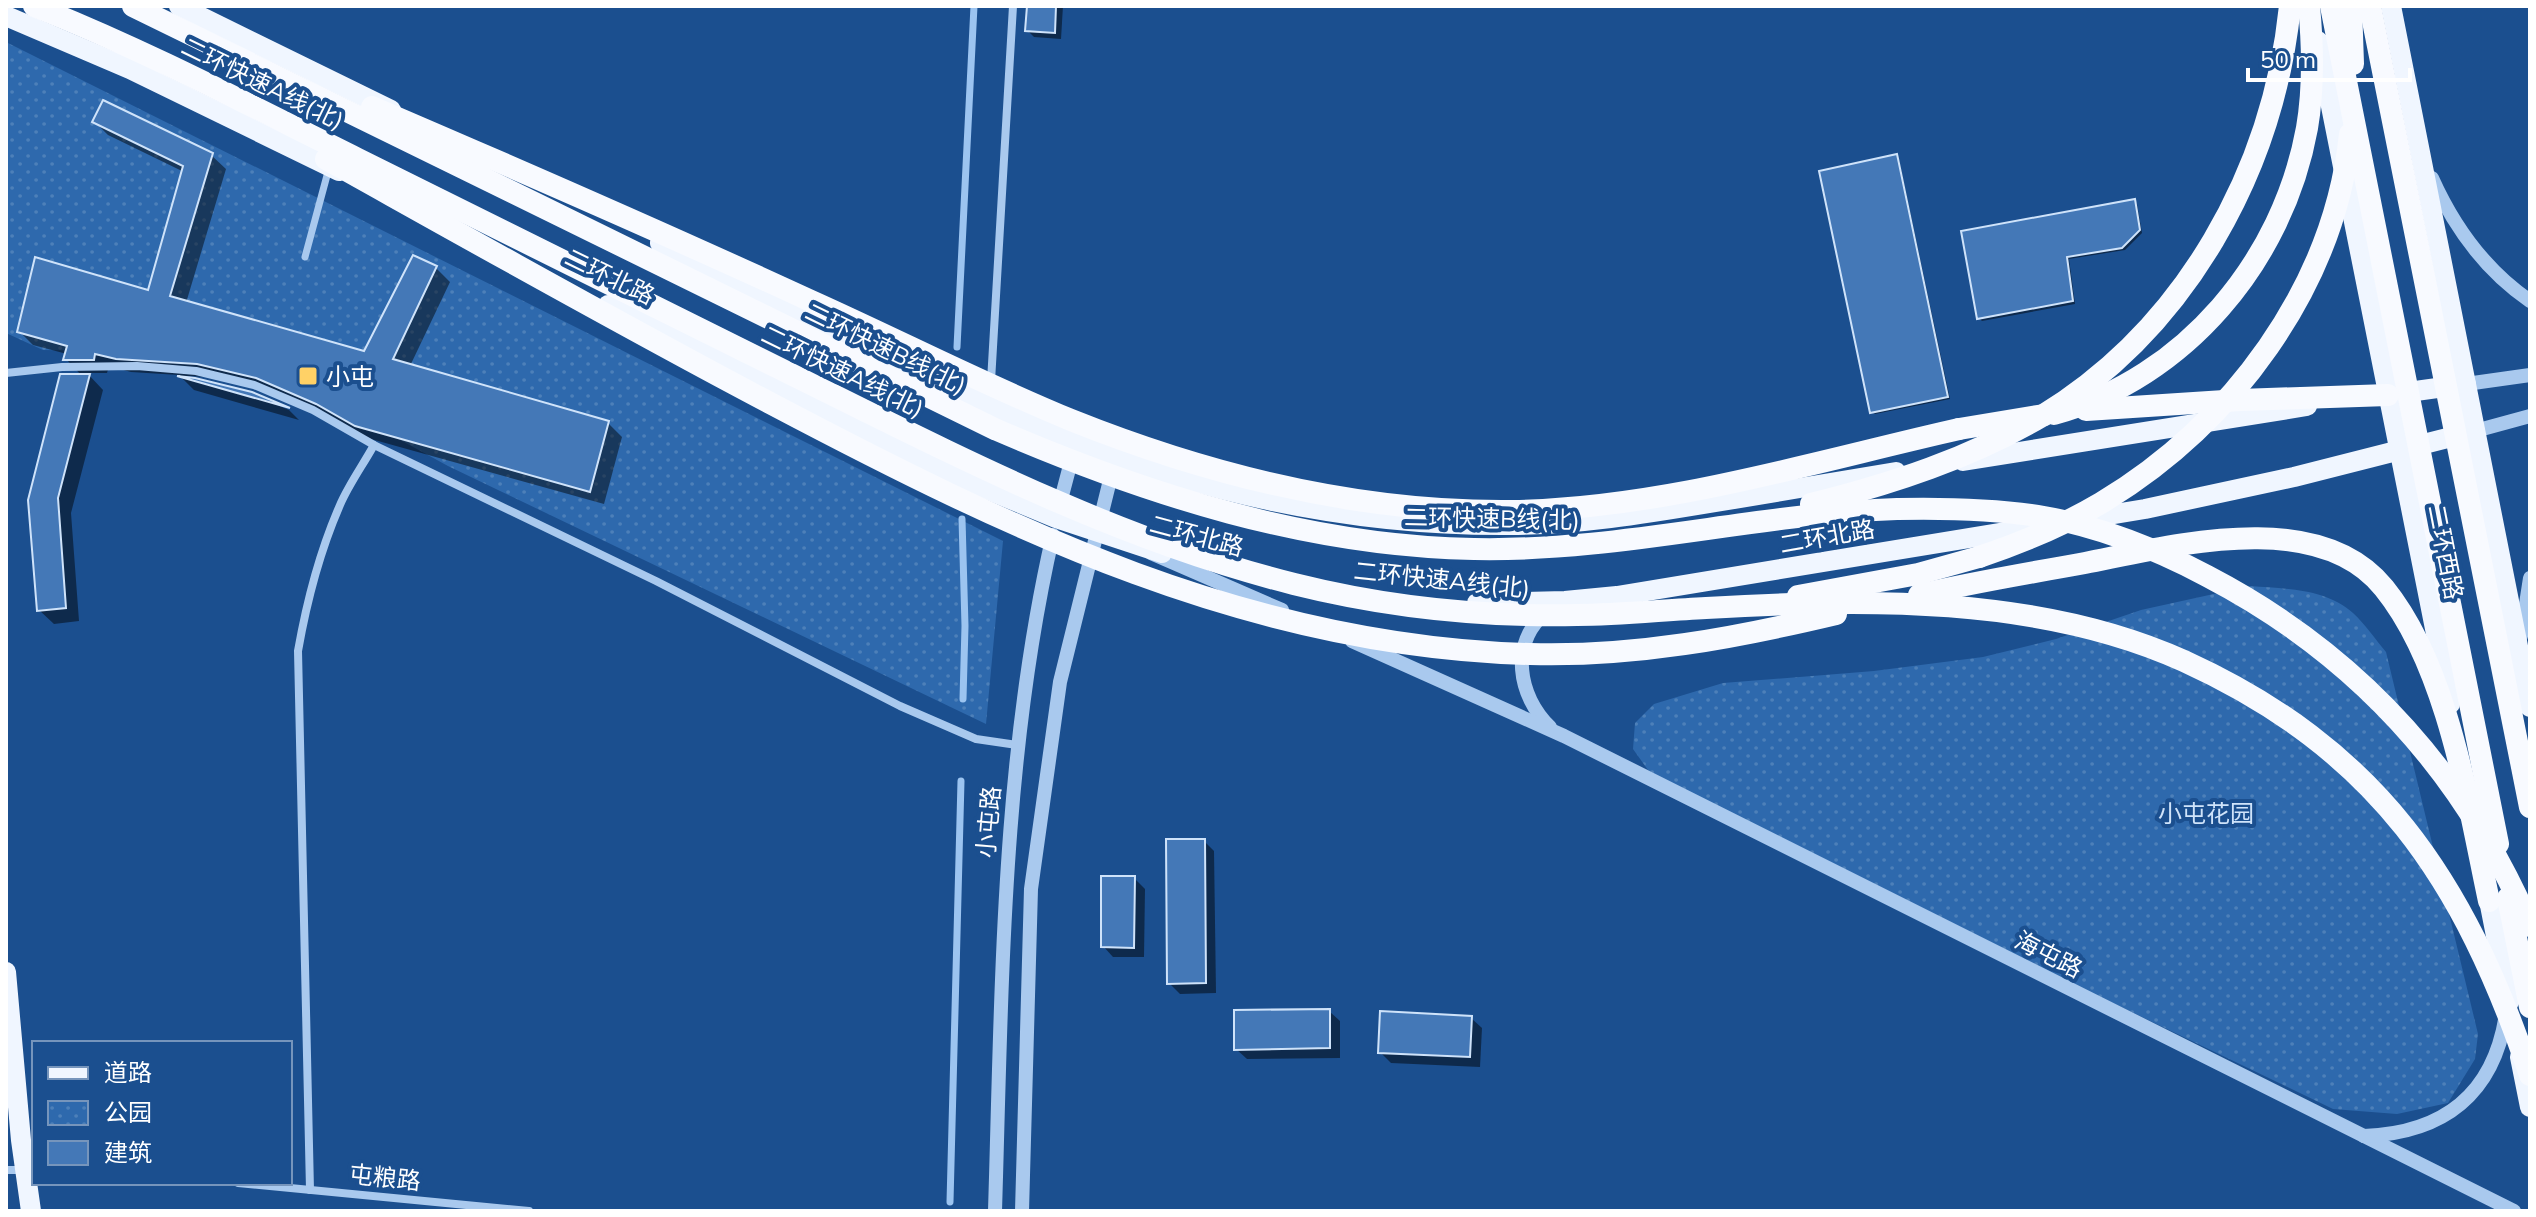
<svg xmlns="http://www.w3.org/2000/svg" width="2536" height="1217" font-family="Mulish,'Noto Sans SC',sans-serif">
<style>
.park{fill:url(#park-dots)}
.shadow{fill:#0007}
.lines{fill:none;stroke-linecap:round;stroke-linejoin:round}
.stream{stroke:#9cc4f0;stroke-width:7}
.building{fill:#4478b7;stroke:#cfe3fa;stroke-width:2}
.pedestrian{stroke:#a9c9ee;stroke-width:7}
.minor{stroke:#a9c9ee;stroke-width:8}
.tertiary{stroke:#a9c9ee;stroke-width:14}
.primary{stroke:#f0f6ff;stroke-width:20}
.trunk{stroke:#f8faff;stroke-width:22}
.trunk-bridge{stroke:#f8faff;stroke-width:22}
.poi-dot{fill:#ffd166;stroke:#1b4f8f;stroke-width:3}
.labels{text-anchor:middle;dominant-baseline:central;stroke-width:8;stroke-linejoin:round;paint-order:stroke}
.street-label{font-size:24px;fill:#fff;stroke:#1b4f8f}
.poi-label{font-size:24px;fill:#fff;stroke:#1b4f8f;text-anchor:start}
.park-label{font-size:24px;fill:#cfe3fa;stroke:#1b4f8f}
</style>
<defs>
<pattern id="park-dots" width="8" height="8" patternUnits="userSpaceOnUse" patternTransform="scale(2)"><rect width="8" height="8" fill="#2e69ad"/><path d="M2 2h.1M6 6h.1" fill="none" stroke="#4d80b9" stroke-width="1.8" stroke-linecap="round"/></pattern>
</defs>
<rect width="100%" height="100%" fill="#1b4f8f"/>
<g class="park">
<path d="M6 42 1003 541 986 724 448 466 294 382 182 352 43 350 6 333Z"/>
<path d="M2250 586C2285 589 2325 588 2353 613 2365 624 2375 639 2386 652L2478 1034 2475 1059 2448 1103 2397 1114 2333 1109 2115 1004 1659 777 1648 770 1633 749 1635 723 1654 704 1723 683 1874 671 1983 657 2056 639 2141 610Z"/>
</g>
<g class="shadow">
<path d="M1029 6H1063L1061 39 1034 37 1028 31Z"/>
<path d="M94 121 211 155 226 169 186 303 365 353 436 268 450 282 410 366 608 423 622 437 604 504 371 439 272 392 212 377 187 376 186 378 251 394 289 410 299 420 194 390 179 375 131 372 109 366 107 373H87L103 390 71 513 79 621 54 624 39 610 30 501 82 376 66 359 67 354 33 345 19 331 149 292 184 172 108 135Z"/>
<path d="M1897 157 1899 160 1950 399 1875 414 1872 412Z"/>
<path d="M2134 201 2137 204 2142 233 2125 250 2069 259 2075 304 1982 321 1979 318Z"/>
<path d="M1204 841 1214 851 1216 993 1180 994 1169 983Z"/>
<path d="M1134 878 1145 889 1144 957H1113L1103 946Z"/>
<path d="M1329 1011 1340 1021V1058L1247 1059 1236 1049Z"/>
<path d="M1471 1018 1482 1028 1480 1067 1391 1063 1380 1052Z"/>
</g>
<g class="lines">
<g class="stream">
<path d="M957 347 974 6"/>
<path d="M962 519 965 626 963 699"/>
<path d="M950 1202 961 781"/>
</g>
</g>
<g class="building">
<path d="M1027 6H1056L1055 33 1025 31Z"/>
<path d="M103 100 213 153 170 296 364 351 413 255 426 261 437 266 393 359 609 421 590 492 355 426 316 404 256 378 197 364 116 359 95 354 94 360H63L67 346 17 332 35 257 148 290 183 166 92 122Z"/>
<path d="M1897 154 1948 397 1870 413 1819 171Z"/>
<path d="M2135 199 2140 230 2122 248 2067 257 2073 301 1977 319 1961 231Z"/>
<path d="M60 374H90L58 498 66 608 37 611 28 500Z"/>
<path d="M177 376 195 378 252 392 290 408Z"/>
<path d="M1166 839H1205L1206 983 1167 984Z"/>
<path d="M1101 876H1135L1134 948 1101 947Z"/>
<path d="M1330 1009V1048L1234 1050V1010Z"/>
<path d="M1380 1011 1472 1016 1470 1057 1378 1053Z"/>
</g>
<g class="lines">
<path class="pedestrian" d="M305 257 329 168"/>
<g class="minor">
<path d="M6 373 62 367 137 366 196 371 254 385 313 410 374 445 656 581 900 706 976 739 1017 745"/>
<path d="M991 381 1013 6"/>
<path d="M6 1170H25"/>
<path d="M238 1183 529 1211"/>
<path d="M310 1190 298 651C307 600 319 553 340 505 349 484 363 465 374 445"/>
</g>
<g class="tertiary">
<path d="M2432 178C2454 227 2485 270 2530 301"/>
<path d="M2466 384 2530 375"/>
<path d="M2475 431 2530 416"/>
<path d="M1059 507 1073 454"/>
<path d="M1151 553 1282 610"/>
<path d="M1546 612C1509 644 1518 696 1550 727"/>
<path d="M2521 636 2530 578"/>
<path d="M1352 641 1564 736 2514 1211"/>
<path d="M2364 1136C2444 1133 2494 1094 2506 1014"/>
<path d="M995 1211C1002 984 1002 757 1053 535"/>
<path d="M1022 1211 1031 889 1060 682 1113 468"/>
</g>
<g class="primary">
<path d="M179 6 391 110"/>
<path d="M2391 6 2530 707"/>
<path d="M6 16 130 69 339 171"/>
<path d="M2318 41 2450 704"/>
<path d="M660 243C800 313 938 389 1083 445 1219 497 1364 526 1510 525 1577 525 1644 514 1710 503 1772 493 1834 482 1896 472"/>
<path d="M608 305 957 477 1056 518 1162 553"/>
<path d="M2394 394 2466 384"/>
<path d="M1963 461 2307 406"/>
<path d="M1477 603 1565 601 1617 596 2145 509 2294 477 2475 431"/>
<path d="M2486 885 2509 1002"/>
<path d="M6 972 21 1140 31 1211"/>
<path d="M2520 1057 2530 1107"/>
</g>
<g class="trunk">
<path d="M2086 410 2240 400 2388 395"/>
<path d="M2054 414C2185 378 2283 261 2307 128 2314 87 2313 47 2309 6"/>
<path d="M1959 429 2044 415"/>
<path d="M1919 595C1974 582 2030 573 2085 563 2172 546 2318 506 2384 588 2448 667 2468 803 2489 901"/>
<path d="M1798 596 1918 574 1979 557"/>
</g>
<g class="trunk-bridge">
<path d="M34 6C145 50 251 106 358 159 511 235 665 311 819 388 972 464 1126 542 1294 584 1386 607 1482 617 1577 615 1620 615 1663 610 1706 608 1863 599 2038 595 2184 661 2377 749 2464 879 2530 1075"/>
<path d="M133 6 997 430C1148 495 1308 546 1474 549 1617 552 1755 514 1897 509 1946 508 1996 509 2044 517 2101 527 2156 549 2207 576 2357 654 2463 770 2530 926"/>
<path d="M2331 6 2498 844"/>
<path d="M2351 6 2353 64"/>
<path d="M2370 6 2530 807"/>
<path d="M372 107C519 170 666 234 811 301 898 340 983 384 1071 420 1211 476 1362 513 1513 511 1665 508 1813 462 1959 429"/>
<path d="M326 159C473 241 620 324 770 403 1011 530 1251 647 1530 654 1634 657 1735 638 1836 614"/>
<path d="M1811 504C1891 484 1971 458 2042 416 2186 328 2273 171 2290 6"/>
<path d="M1979 557C2021 543 2062 526 2101 503 2231 425 2334 288 2350 134"/>
<path d="M2508 898 2530 1007"/>
</g>
</g>
<rect class="poi-dot" x="298" y="366" width="20" height="20" rx="4"/>
<g class="labels">
<g class="street-label">
<text transform="translate(263 83) rotate(26)">二环快速A线(北)</text>
<text transform="translate(610 276) rotate(26)">二环北路</text>
<text transform="translate(886 348) rotate(26)">二环快速B线(北)</text>
<text transform="translate(843 371) rotate(26)">二环快速A线(北)</text>
<text transform="translate(1492 518) rotate(1)">二环快速B线(北)</text>
<text transform="translate(1197 535) rotate(15)">二环北路</text>
<text transform="translate(1827 536) rotate(-10)">二环北路</text>
<text transform="translate(2446 552) rotate(79)">二环西路</text>
<text transform="translate(1442 579) rotate(6)">二环快速A线(北)</text>
<text transform="translate(988 822) rotate(-85)">小屯路</text>
<text transform="translate(2049 954) rotate(27)">海屯路</text>
<text transform="translate(385 1177) rotate(6)">屯粮路</text>
</g>
<g class="poi-label">
<text x="326" y="376">小屯</text>
</g>
<g class="park-label">
<text x="2206" y="813">小屯花园</text>
</g>
</g>
<rect width="2536" height="1217" fill="none" stroke="#ffffff" stroke-width="16"/>
<rect x="32" y="1041" width="260" height="144" fill="#1b4f8f" stroke="#7695bc" stroke-width="2"/>
<rect x="48" y="1067" width="40" height="12" fill="#f0f6ff" stroke="#7695bc" stroke-width="2"/>
<text x="104" y="1081" font-size="24" fill="#ffffff">道路</text>
<rect x="48" y="1101" width="40" height="24" fill="url(#park-dots)" stroke="#7695bc" stroke-width="2"/>
<text x="104" y="1121" font-size="24" fill="#ffffff">公园</text>
<rect x="48" y="1141" width="40" height="24" fill="#4478b7" stroke="#7695bc" stroke-width="2"/>
<text x="104" y="1161" font-size="24" fill="#ffffff">建筑</text>
<path d="M2248 68v12h162v-12" fill="none" stroke="#ffffff" stroke-width="4"/>
<text x="2260" y="68" font-size="24" fill="#ffffff" stroke="#1b4f8f" stroke-width="6" paint-order="stroke">50 m</text>
</svg>
